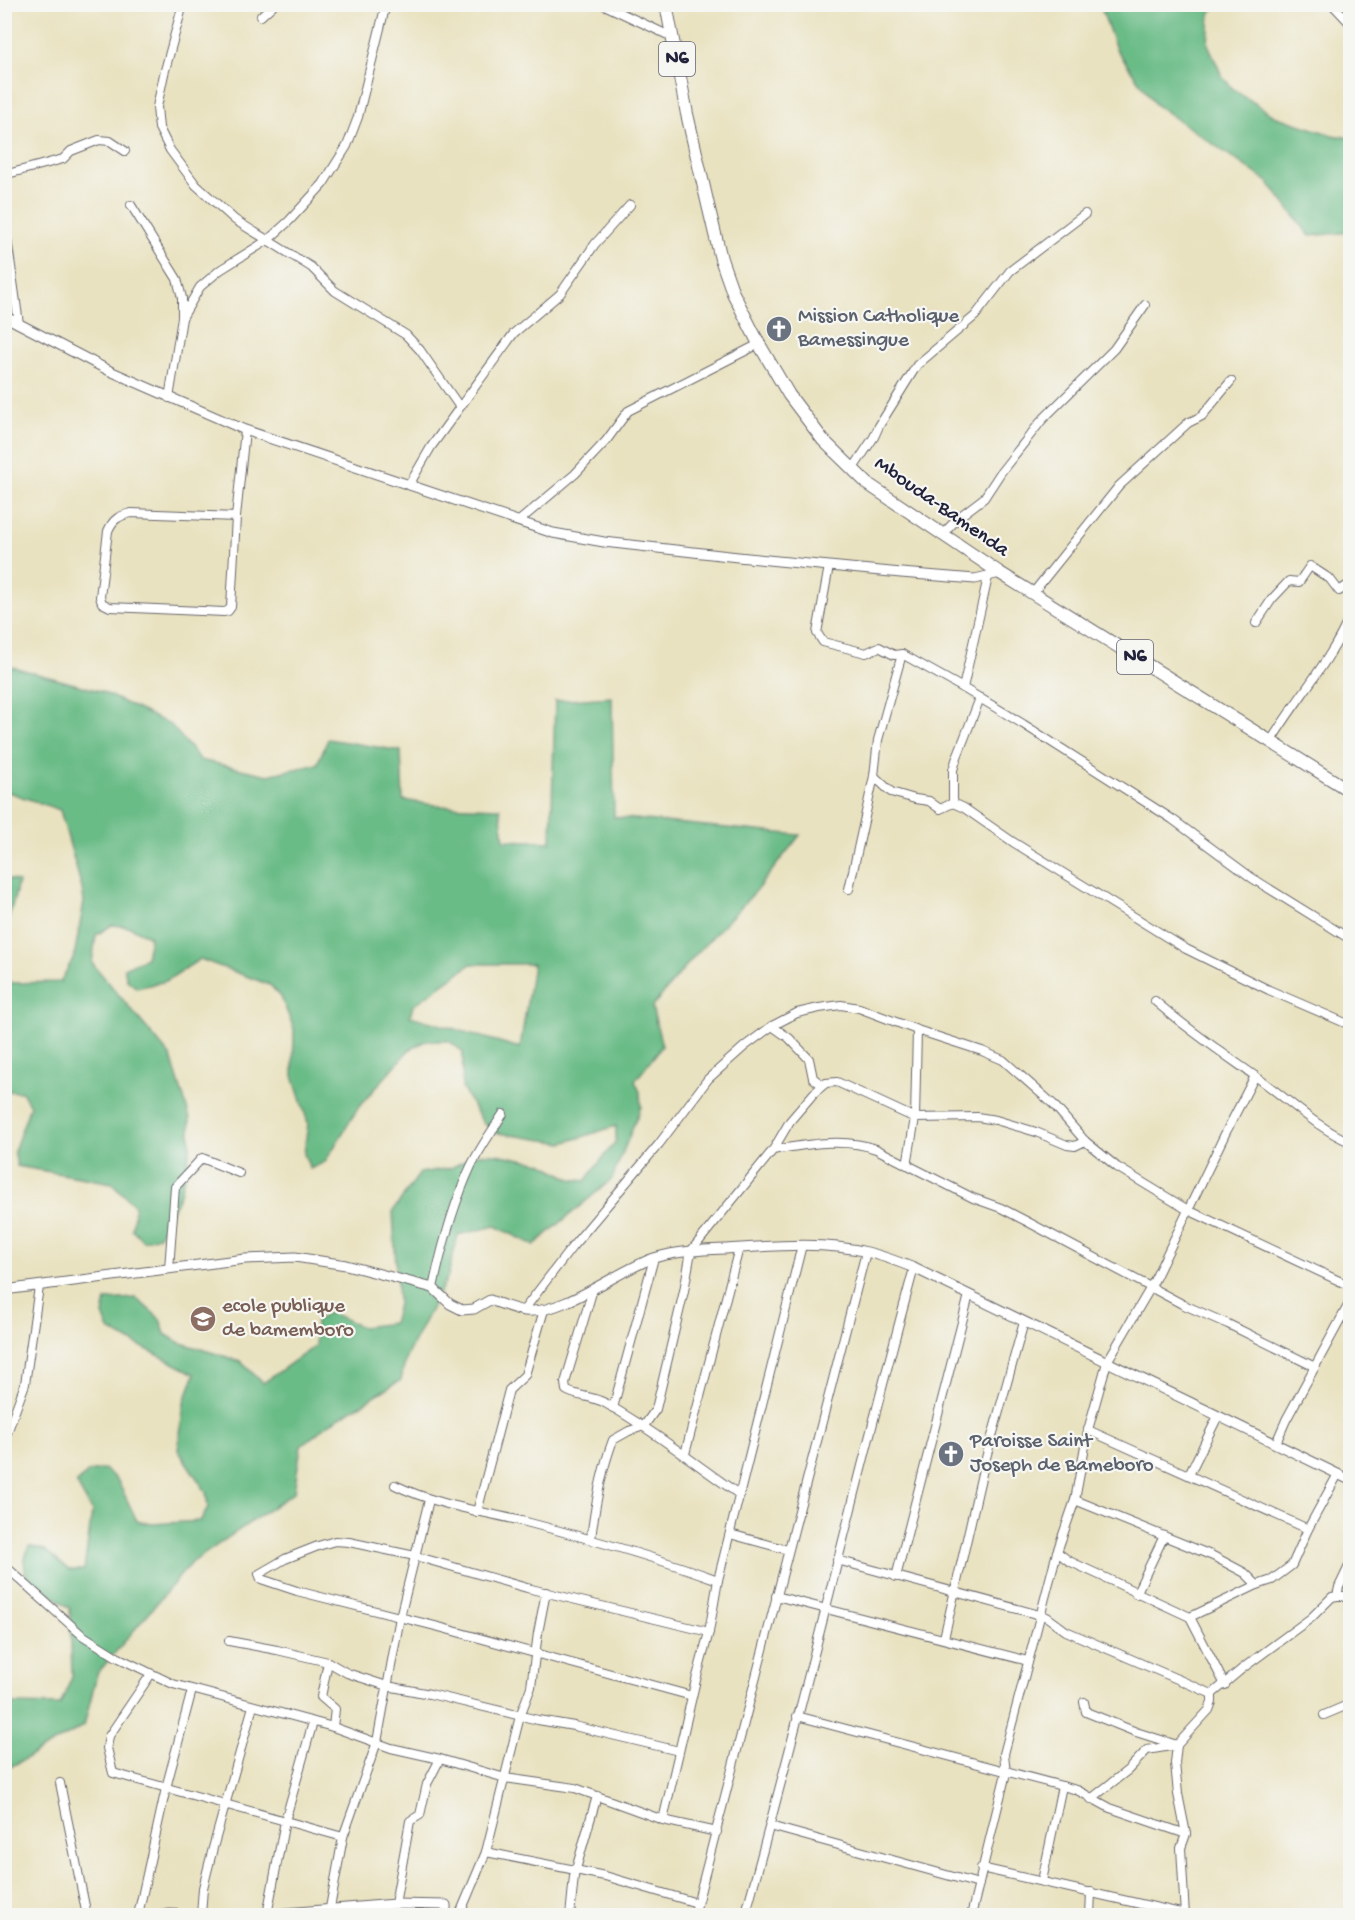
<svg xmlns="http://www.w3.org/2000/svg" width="1355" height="1920" font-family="'Gochi Hand',sans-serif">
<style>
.forest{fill:#6bbc87;stroke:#466f61;stroke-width:1.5;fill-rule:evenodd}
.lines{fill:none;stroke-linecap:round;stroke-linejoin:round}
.minor-casing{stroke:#68656a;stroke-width:10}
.tertiary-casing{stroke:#68656a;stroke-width:11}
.trunk-casing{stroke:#68656a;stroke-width:14}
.minor{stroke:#fff;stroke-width:8}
.tertiary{stroke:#fff;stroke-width:9}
.trunk{stroke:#fff;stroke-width:12}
.labels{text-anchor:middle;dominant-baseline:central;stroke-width:4.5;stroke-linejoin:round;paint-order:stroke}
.shield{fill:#f6f6f2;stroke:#626272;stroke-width:1.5}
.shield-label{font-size:20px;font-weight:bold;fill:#22223b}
.worship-label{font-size:21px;fill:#5b616d;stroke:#f6f6f2;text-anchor:start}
.street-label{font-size:21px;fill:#22223b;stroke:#f6f6f2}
.education-label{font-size:21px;fill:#785e54;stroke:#f6f6f2;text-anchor:start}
</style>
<rect width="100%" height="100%" fill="#f6f6f2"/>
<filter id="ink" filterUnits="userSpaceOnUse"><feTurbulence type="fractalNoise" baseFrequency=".0167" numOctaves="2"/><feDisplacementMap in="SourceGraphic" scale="12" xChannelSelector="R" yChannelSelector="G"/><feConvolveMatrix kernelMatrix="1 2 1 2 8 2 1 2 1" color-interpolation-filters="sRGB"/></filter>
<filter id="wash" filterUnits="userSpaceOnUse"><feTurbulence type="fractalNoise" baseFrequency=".008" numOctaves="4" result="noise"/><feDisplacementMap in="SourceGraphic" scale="24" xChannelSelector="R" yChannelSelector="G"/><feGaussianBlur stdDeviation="1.35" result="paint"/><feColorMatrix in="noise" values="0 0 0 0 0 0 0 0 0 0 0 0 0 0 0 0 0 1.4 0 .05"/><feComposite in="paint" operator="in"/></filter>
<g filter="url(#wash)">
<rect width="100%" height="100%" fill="#e9e2c0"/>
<g class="forest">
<path d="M1100 5H1217L1210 13 1208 44 1222 76 1233 89 1274 116 1332 135 1350 138V232L1310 236 1268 182 1155 104 1116 49Z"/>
<path d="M5 665 100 691 171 725 200 760 268 775 317 764 328 739 401 751 403 800 441 806 500 808 504 840 551 842 555 701 612 697 614 817 800 835 755 892 696 954 652 1007 662 1046 635 1081 640 1092 641 1107 612 1179 534 1245 495 1226 458 1235 448 1276 406 1357 401 1380 330 1423 301 1446 294 1492 190 1564 97 1674 84 1726 5 1770 4 1692 14 1704 60 1705 72 1677 70 1608 26 1576 24 1561 29 1546 45 1550 69 1570H84L92 1512 76 1483 89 1472 105 1469 118 1481 137 1521 152 1524 200 1521 208 1507 206 1492 178 1450 184 1402 195 1374 109 1330 103 1315 106 1300 136 1298 160 1319 165 1334 178 1342 240 1361 263 1383 315 1346 316 1321 329 1312 362 1327 393 1323 398 1304 393 1211 420 1173 451 1168 477 1154H496L542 1163 571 1179 585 1181 616 1141V1126L563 1143 498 1133 484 1124 462 1088 463 1052 449 1041H425L409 1050 358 1108 325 1162 310 1169 304 1154 308 1123 293 1076 294 1029 281 997 270 985 200 959 166 981 137 988 127 980 124 968 146 958 150 937 130 927 112 925 96 935 92 963 171 1057 190 1118V1150L180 1194 159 1236 143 1241 132 1229 135 1206 112 1183 17 1166 14 1151 30 1106 22 1092 5 1091V979L10 983 60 982 74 957 84 902 82 888 60 810 5 791ZM471 964H533L520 1048 410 1016 413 1006Z"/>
<path d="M5 878 18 882 15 896 5 930Z"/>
</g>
</g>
<g filter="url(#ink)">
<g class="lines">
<defs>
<g id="minor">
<path d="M183 4 164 74 157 107 159 128 170 150 196 185 235 220 311 267 335 291 406 335 420 350 459 406"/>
<path d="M602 4 672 37"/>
<path d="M1332 4 1350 23"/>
<path d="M261 16 274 4"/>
<path d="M4 175 63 159 71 151 99 140 110 141 125 151"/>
<path d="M131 205 177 279 182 298V318L169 398"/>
<path d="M4 217 19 324"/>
<path d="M4 301 7 317"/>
<path d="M182 318 200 287 220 270 268 240 289 221 323 184 347 146 358 117 386 4"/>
<path d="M852 470 874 437 879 426 917 365 975 316 1010 271 1085 214"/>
<path d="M409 485 431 447 514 333 560 294 595 244 630 205"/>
<path d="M236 517 131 513C119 516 113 519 108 531L100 597 102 603 110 607 224 612 228 611 231 607 236 517 245 430"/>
<path d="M519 521 575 474 606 441 628 411 759 344"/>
<path d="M943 534 959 517 984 498 1001 472 1042 420 1114 349 1145 305"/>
<path d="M829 566 817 633 823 642 866 653 879 647 894 655 902 654 963 688"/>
<path d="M988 577 963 688 1023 724 1172 819 1252 878 1350 939"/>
<path d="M1033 593 1119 486 1188 423 1202 416 1231 381"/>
<path d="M1256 623 1272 599 1289 581 1299 582 1310 566 1330 579 1339 591 1348 585 1350 590"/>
<path d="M980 698 957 757 953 770V803L964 808 1013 842 1186 949 1269 990 1350 1025"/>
<path d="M1271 741C1296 699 1331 661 1350 616"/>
<path d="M874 776 891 792 915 799 929 801 940 809 953 803"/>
<path d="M849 889 874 776 878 740 902 654"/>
<path d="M1155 1001C1187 1029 1221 1052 1255 1076 1287 1098 1315 1127 1350 1142"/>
<path d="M772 1026 789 1038 809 1059 813 1078 822 1085"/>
<path d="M773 1150C805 1145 844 1137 876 1149L973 1198 1001 1208 1026 1221 1184 1305 1228 1324 1315 1367"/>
<path d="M907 1165 915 1118 917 1030"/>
<path d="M169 1269 175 1187 202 1158 239 1173"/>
<path d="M433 1288C442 1246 453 1205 471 1166 480 1148 492 1131 503 1114"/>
<path d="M593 1289 565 1383 566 1390C574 1396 593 1396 605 1403 653 1430 695 1464 740 1495"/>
<path d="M523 1311 572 1247 659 1144 708 1079 745 1046 772 1026 797 1013 819 1008 841 1005 859 1008 917 1030 982 1051 1003 1060 1053 1104 1085 1141 1117 1167 1188 1210 1350 1286"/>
<path d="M613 1408 654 1258"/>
<path d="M1088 1430 1308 1529"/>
<path d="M4 1441 25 1384 39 1287"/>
<path d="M1276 1443 1286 1420 1350 1302"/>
<path d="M685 1454 739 1248"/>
<path d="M1189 1475 1218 1416"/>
<path d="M395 1485C436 1505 481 1511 526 1522 591 1539 655 1557 718 1580"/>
<path d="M1075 1500 1213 1556 1245 1573 1257 1585 1272 1580 1292 1565 1308 1529 1338 1474"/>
<path d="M477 1512 509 1390 525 1375 544 1310"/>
<path d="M730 1534 788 1550"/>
<path d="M591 1539C595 1505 601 1472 613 1440L629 1431 644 1426 656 1409 684 1291 691 1251 773 1150 790 1121 814 1093 826 1083 837 1082 915 1118 977 1117 996 1120 1036 1132 1067 1145 1075 1146 1085 1141"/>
<path d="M1057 1552 1069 1561 1190 1617 1225 1685"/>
<path d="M837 1560 1047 1617 1066 1631 1212 1694"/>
<path d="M4 1565 82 1635 117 1657 173 1684 333 1727 391 1748 440 1759 505 1778 575 1788 663 1820 717 1832"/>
<path d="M896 1577 969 1295"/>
<path d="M1136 1594 1164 1536"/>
<path d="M776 1596 1028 1661"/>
<path d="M1337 1596H1350"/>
<path d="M1190 1617 1257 1585"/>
<path d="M944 1638 984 1465 1024 1322"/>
<path d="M229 1641 277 1650 328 1662 347 1673 387 1686 430 1694 538 1720 574 1726 679 1751"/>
<path d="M328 1662 321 1697 335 1709 333 1727"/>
<path d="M151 1674 109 1736 107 1748 113 1773 343 1837"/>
<path d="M692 1696 439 1627 297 1591 261 1579 259 1574 285 1559 318 1546 335 1541 349 1542 415 1556 527 1588 709 1632"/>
<path d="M1084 1702 1086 1712 1136 1732 1177 1745 1175 1763 1178 1794 1186 1834 1181 1848 1185 1916"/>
<path d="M1324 1715 1350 1704"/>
<path d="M797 1716 1077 1790 1110 1808 1186 1834"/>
<path d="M60 1783 87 1916"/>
<path d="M1091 1799 1128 1770 1147 1750 1177 1745 1209 1710 1212 1702V1694L1243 1668 1311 1618 1332 1597 1337 1596 1339 1587 1350 1564"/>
<path d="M663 1820 695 1684 709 1632 718 1580 802 1245"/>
<path d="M770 1826 979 1884"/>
<path d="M486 1852 605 1876 697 1903"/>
<path d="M981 1868 1185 1914"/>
<path d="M1042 1881 1062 1786"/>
<path d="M395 1904 410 1821 420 1815 427 1784 440 1759"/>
<path d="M330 1908 343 1837 377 1742 400 1617 429 1500"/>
<path d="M138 1915 166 1788 192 1690"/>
<path d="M201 1915 203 1888 213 1848 253 1706"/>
<path d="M267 1915 285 1821 313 1722"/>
<path d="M373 1916 380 1905"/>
<path d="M459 1916 486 1852 520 1716 531 1687 538 1633 546 1592"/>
<path d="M570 1916 574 1876 597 1796"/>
<path d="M694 1916 866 1252"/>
<path d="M745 1916C805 1701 855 1483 914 1268"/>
<path d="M971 1916 1006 1773 1004 1754 1057 1552 1075 1500 1088 1430 1107 1362 1151 1287 1225 1134 1255 1076"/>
<path d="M1090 1916 1091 1892"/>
</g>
<g id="tertiary">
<path d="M4 316 110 371 245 430 553 533 604 542 738 557 901 573 975 579 1000 573"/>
<path d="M4 1290 245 1259 295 1257 346 1265 433 1288 450 1304 462 1310 474 1309 490 1300C501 1304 513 1309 525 1311 563 1315 618 1270 654 1258 677 1251 703 1250 726 1249 773 1246 821 1241 867 1252 883 1256 899 1262 914 1268L1350 1480"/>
<path d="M124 1916 170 1914 211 1916"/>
<path d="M249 1916 395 1904 446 1905V1916"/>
</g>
<path id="trunk" d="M666 4 687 114 708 205 721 259 733 293 759 344 789 395 823 440 868 484 1000 573 1350 791"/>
</defs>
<use href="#minor" class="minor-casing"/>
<use href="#tertiary" class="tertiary-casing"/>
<use href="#trunk" class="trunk-casing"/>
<use href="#minor" class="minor"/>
<use href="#tertiary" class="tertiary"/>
<use href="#trunk" class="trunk"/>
</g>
</g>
<defs>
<symbol id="church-disc" viewBox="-11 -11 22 22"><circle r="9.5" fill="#6b7280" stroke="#f6f6f2"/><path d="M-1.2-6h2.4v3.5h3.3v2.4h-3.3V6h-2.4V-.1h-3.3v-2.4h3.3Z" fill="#fff"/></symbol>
<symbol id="school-disc" viewBox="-11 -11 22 22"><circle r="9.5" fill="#8d6e63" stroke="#f6f6f2"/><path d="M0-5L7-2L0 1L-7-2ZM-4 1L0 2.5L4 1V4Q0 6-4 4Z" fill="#fff"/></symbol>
</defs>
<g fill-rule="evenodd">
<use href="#church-disc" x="764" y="314" width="30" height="30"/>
<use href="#school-disc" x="188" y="1304" width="30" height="30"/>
<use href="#church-disc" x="936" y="1439" width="30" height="30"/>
</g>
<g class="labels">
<g class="shield">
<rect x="659" y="42" width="36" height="34" rx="4.5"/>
<rect x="1117" y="640" width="36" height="34" rx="4.5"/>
</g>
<g class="shield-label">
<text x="677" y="59">N6</text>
<text x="1135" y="657">N6</text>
</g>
<g class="worship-label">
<text x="798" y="317">Mission Catholique<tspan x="798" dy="24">Bamessingue</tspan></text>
<text x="970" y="1442">Paroisse Saint<tspan x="970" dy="24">Joseph de Bameboro</tspan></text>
</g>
<g class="street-label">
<text transform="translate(941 508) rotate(35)">Mbouda-Bamenda</text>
</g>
<g class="education-label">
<text x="222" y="1307">ecole publique<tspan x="222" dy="24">de bamemboro</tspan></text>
</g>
</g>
<rect width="1355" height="1920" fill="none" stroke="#f6f6f2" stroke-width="24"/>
</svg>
